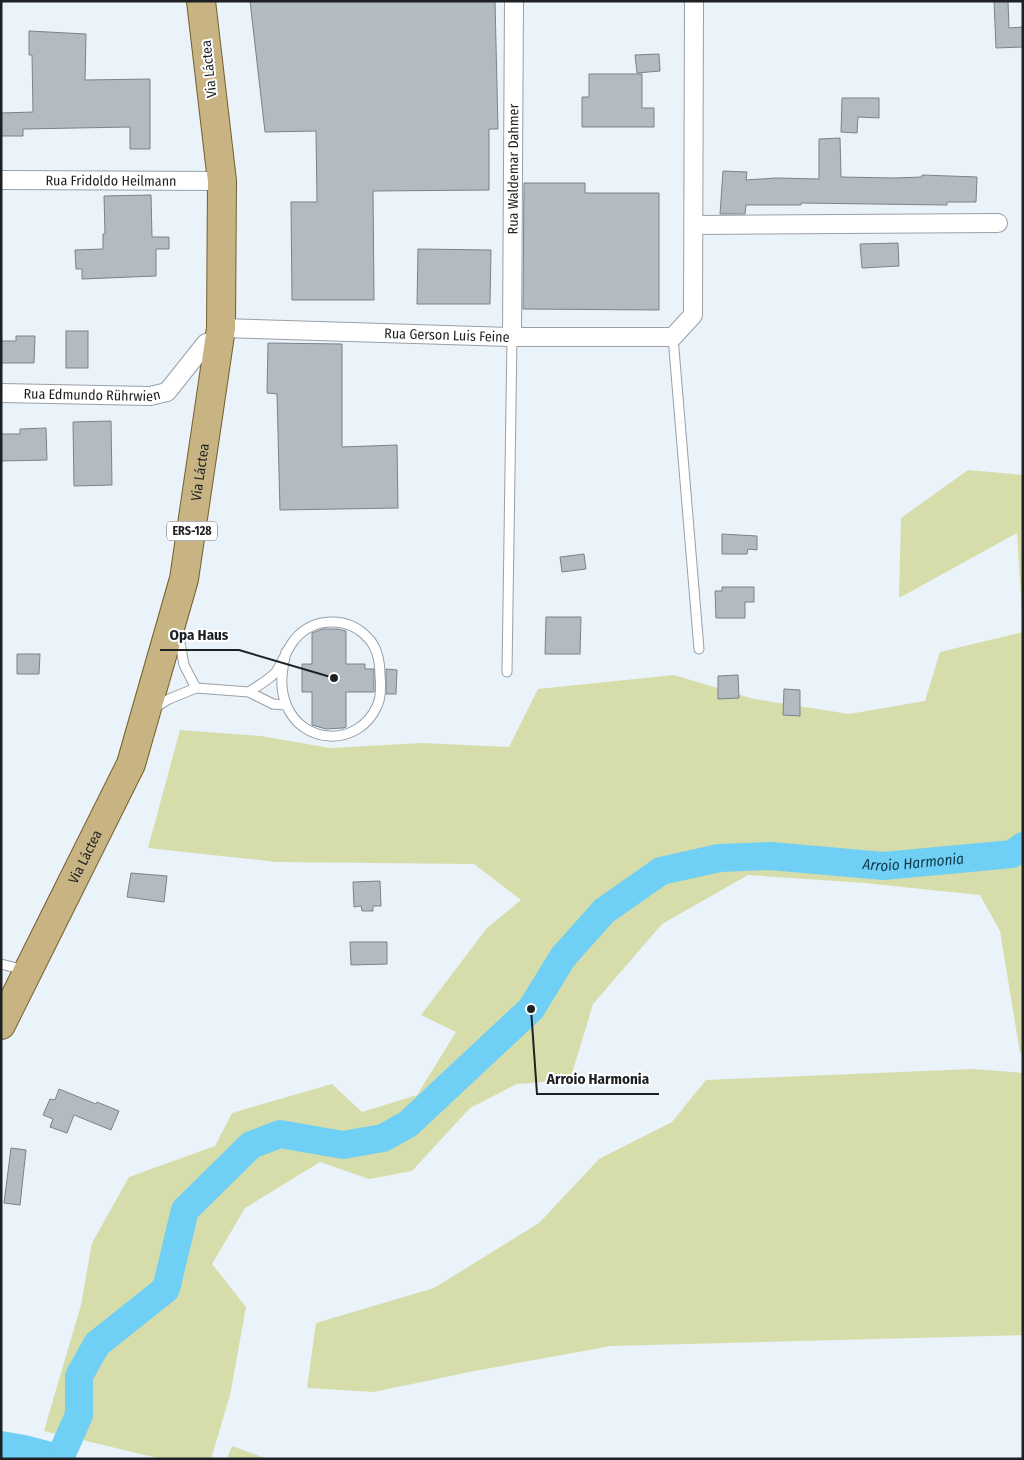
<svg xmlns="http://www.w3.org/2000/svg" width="1024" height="1460" font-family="'Fira Sans Condensed',sans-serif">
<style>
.green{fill:#d6ddaa}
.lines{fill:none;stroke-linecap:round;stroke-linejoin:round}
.river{stroke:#70cff4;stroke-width:28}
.building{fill:#b2bac2;stroke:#7b838a}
.service-casing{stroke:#99a0a8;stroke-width:11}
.minor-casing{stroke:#99a0a8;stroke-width:20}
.primary-casing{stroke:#755f2c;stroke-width:30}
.service{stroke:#fff;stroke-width:9}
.minor{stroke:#fff;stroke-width:18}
.primary{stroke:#c8b383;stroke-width:28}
.labels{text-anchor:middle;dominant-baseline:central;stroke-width:4;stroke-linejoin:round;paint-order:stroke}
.shield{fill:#fff;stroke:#626466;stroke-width:1}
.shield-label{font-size:12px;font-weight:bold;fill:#1e2124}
.street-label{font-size:14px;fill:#1e2124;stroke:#fff}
.water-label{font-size:15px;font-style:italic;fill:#0e3949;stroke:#fff}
.leader{fill:none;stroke:#1e2124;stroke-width:2}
.callout-dot{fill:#1e2124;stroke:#fff;stroke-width:2}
.callout-label{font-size:15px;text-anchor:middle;font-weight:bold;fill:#1e2124;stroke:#fff;stroke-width:4;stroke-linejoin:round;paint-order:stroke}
</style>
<rect width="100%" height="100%" fill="#eaf2fa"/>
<g class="green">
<path d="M968 470 1023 475V1052L1020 1053 1000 931 980 895 864 883 748 875 662 924 593 1004 570 1080 517 1084 470 1108 412 1171 369 1179 320 1162 245 1208 212 1264 246 1307 230 1395 211 1459H162L44 1431 81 1305 92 1243 129 1177 215 1146 232 1113 332 1084 362 1112 417 1095 456 1032 421 1015 487 928 521 900 474 864 276 862 148 848 180 730 261 736 330 748 422 743 509 747 538 689 674 675 754 699 849 714 925 701 940 652 1023 632 1017 533 899 598 901 518Z"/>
<path d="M973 1069 1023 1073V1335L611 1346 469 1372 374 1392 307 1388 316 1323 434 1288 539 1223 599 1159 672 1122 706 1080Z"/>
<path d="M232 1446 268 1459H227Z"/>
</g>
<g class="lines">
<g class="river">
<path d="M1 1445 24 1449 62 1459"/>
<path id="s1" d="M60 1458 79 1415V1376L97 1344 166 1289 185 1210 251 1145 280 1134 343 1145 383 1138 408 1124 531 1009 563 957 604 911 661 871 719 858 770 856 884 866 1012 854 1023 846"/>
</g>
</g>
<g class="building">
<path d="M250 1H495L498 129H489V190L373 191 374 300H292L291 202H317L316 131 265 132Z"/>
<path d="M994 1H1008L1009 28 1023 27V47L996 48Z"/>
<path d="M29 31 86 34 85 80 150 79V149H130V127L23 129V136H1V113L33 112 32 55H29Z"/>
<path d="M659 54 660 71 637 73 635 55Z"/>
<path d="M589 74H642V108H654V127H582V97H589Z"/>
<path d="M842 98H879V118L858 117 857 133 841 132Z"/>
<path d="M840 138 841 177 894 178 922 177V175L977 177 976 202H947V205L801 203V205H746L745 214H720L723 171 747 172 746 180 776 178 819 179V139Z"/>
<path d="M524 183H585V193H659V310L523 309Z"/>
<path d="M151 195 152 237H169V249H156V276L82 279V269H76L75 250 103 249V234H105L104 196Z"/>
<path d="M898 243 899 266 862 268 860 244Z"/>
<path d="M418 249 491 250 490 304H417Z"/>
<rect x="66" y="331" width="22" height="37"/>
<path d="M16 336H35L34 363H1V341H16Z"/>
<path d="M268 343 342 344V447L397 445 398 508 280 510 277 394 267 393Z"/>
<path d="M111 421 112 485 74 486 73 422Z"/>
<path d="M46 428 47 460 1 461V434H20V429Z"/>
<path d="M722 534 757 536V550L748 549 747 554H722Z"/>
<path d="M584 554 586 569 562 572 560 557Z"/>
<path d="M722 587H754V602H745V618H716L715 591H722Z"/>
<path d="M546 617H581L580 654H545Z"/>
<path d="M323 629H337L346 631V664H365V669H374V692H346V727L343 728 326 729 312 725V692H302V664H312V633Z"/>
<path d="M17 654H40L39 674H17Z"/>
<path d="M386 669 397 670 396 694H386Z"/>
<path d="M738 675 739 698 718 699V676Z"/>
<path d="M784 689 800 690V716L783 715Z"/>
<path d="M131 873 167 876 164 902 127 897Z"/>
<path d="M380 881 381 906H373V911H362L361 906 354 907 353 882Z"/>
<path d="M350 942H387V964L351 965Z"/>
<path d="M59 1089 96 1104 97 1102 119 1111 111 1130 74 1115 67 1133 50 1127 53 1119 43 1115 50 1099 55 1100Z"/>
<path d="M11 1148 26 1150 20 1205 4 1203Z"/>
</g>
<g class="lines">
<defs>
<g id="service">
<path d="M673 337 699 649"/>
<path d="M176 633 179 637 184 665 196 688"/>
<path d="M507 672 512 337"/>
<path d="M249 692C257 686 269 680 276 672 283 661 287 649 295 639 314 617 348 616 368 638 378 648 380 662 380 676 381 686 381 698 377 706 359 747 302 746 286 704 279 686 282 670 286 652"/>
<path d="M154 708 169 699 196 688 249 692 273 704 286 705"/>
<path d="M1 964 25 970"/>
</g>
<g id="minor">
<path id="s2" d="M1 180 222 181"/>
<path d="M694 225 998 223"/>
<path id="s3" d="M221 328 512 337H673L693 315 694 1"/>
<path id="s4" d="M512 337 514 1"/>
<path id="s5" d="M1 393 150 396 167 392 206 343 219 339"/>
</g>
<g id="primary">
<path id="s6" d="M1 1025 131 764 184 579 221 328 222 181 201 1"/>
</g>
</defs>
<use href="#service" class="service-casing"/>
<use href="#minor" class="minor-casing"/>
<use href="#primary" class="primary-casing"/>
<use href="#service" class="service"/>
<use href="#minor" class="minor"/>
<use href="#primary" class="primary"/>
</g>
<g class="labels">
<rect class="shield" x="167" y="521.5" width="50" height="19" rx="4"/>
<g class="shield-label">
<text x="192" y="531">ERS-128</text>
</g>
<g class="street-label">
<text transform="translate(209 69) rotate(-96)">Via Láctea</text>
<text stroke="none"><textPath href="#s4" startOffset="168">Rua Waldemar Dahmer</textPath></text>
<text stroke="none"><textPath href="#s2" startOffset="110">Rua Fridoldo Heilmann</textPath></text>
<text stroke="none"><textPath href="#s3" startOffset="226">Rua Gerson Luis Feine</textPath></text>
<text stroke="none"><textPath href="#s5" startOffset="91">Rua Edmundo Rührwien</textPath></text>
<text stroke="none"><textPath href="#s6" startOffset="592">Via Láctea</textPath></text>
<text stroke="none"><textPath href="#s6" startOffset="188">Via Láctea</textPath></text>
</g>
<g class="water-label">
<text stroke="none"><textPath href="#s1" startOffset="1164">Arroio Harmonia</textPath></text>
</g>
</g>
<path class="leader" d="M334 678L239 650H160M531 1009L537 1094H659"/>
<g class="callout-dot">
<circle cx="334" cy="678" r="5"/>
<circle cx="531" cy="1009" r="5"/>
</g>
<g class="callout-label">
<text x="199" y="640">Opa Haus</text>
<text x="598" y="1084">Arroio Harmonia</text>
</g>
<rect width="1024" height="1460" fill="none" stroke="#1e2124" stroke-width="5"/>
</svg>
